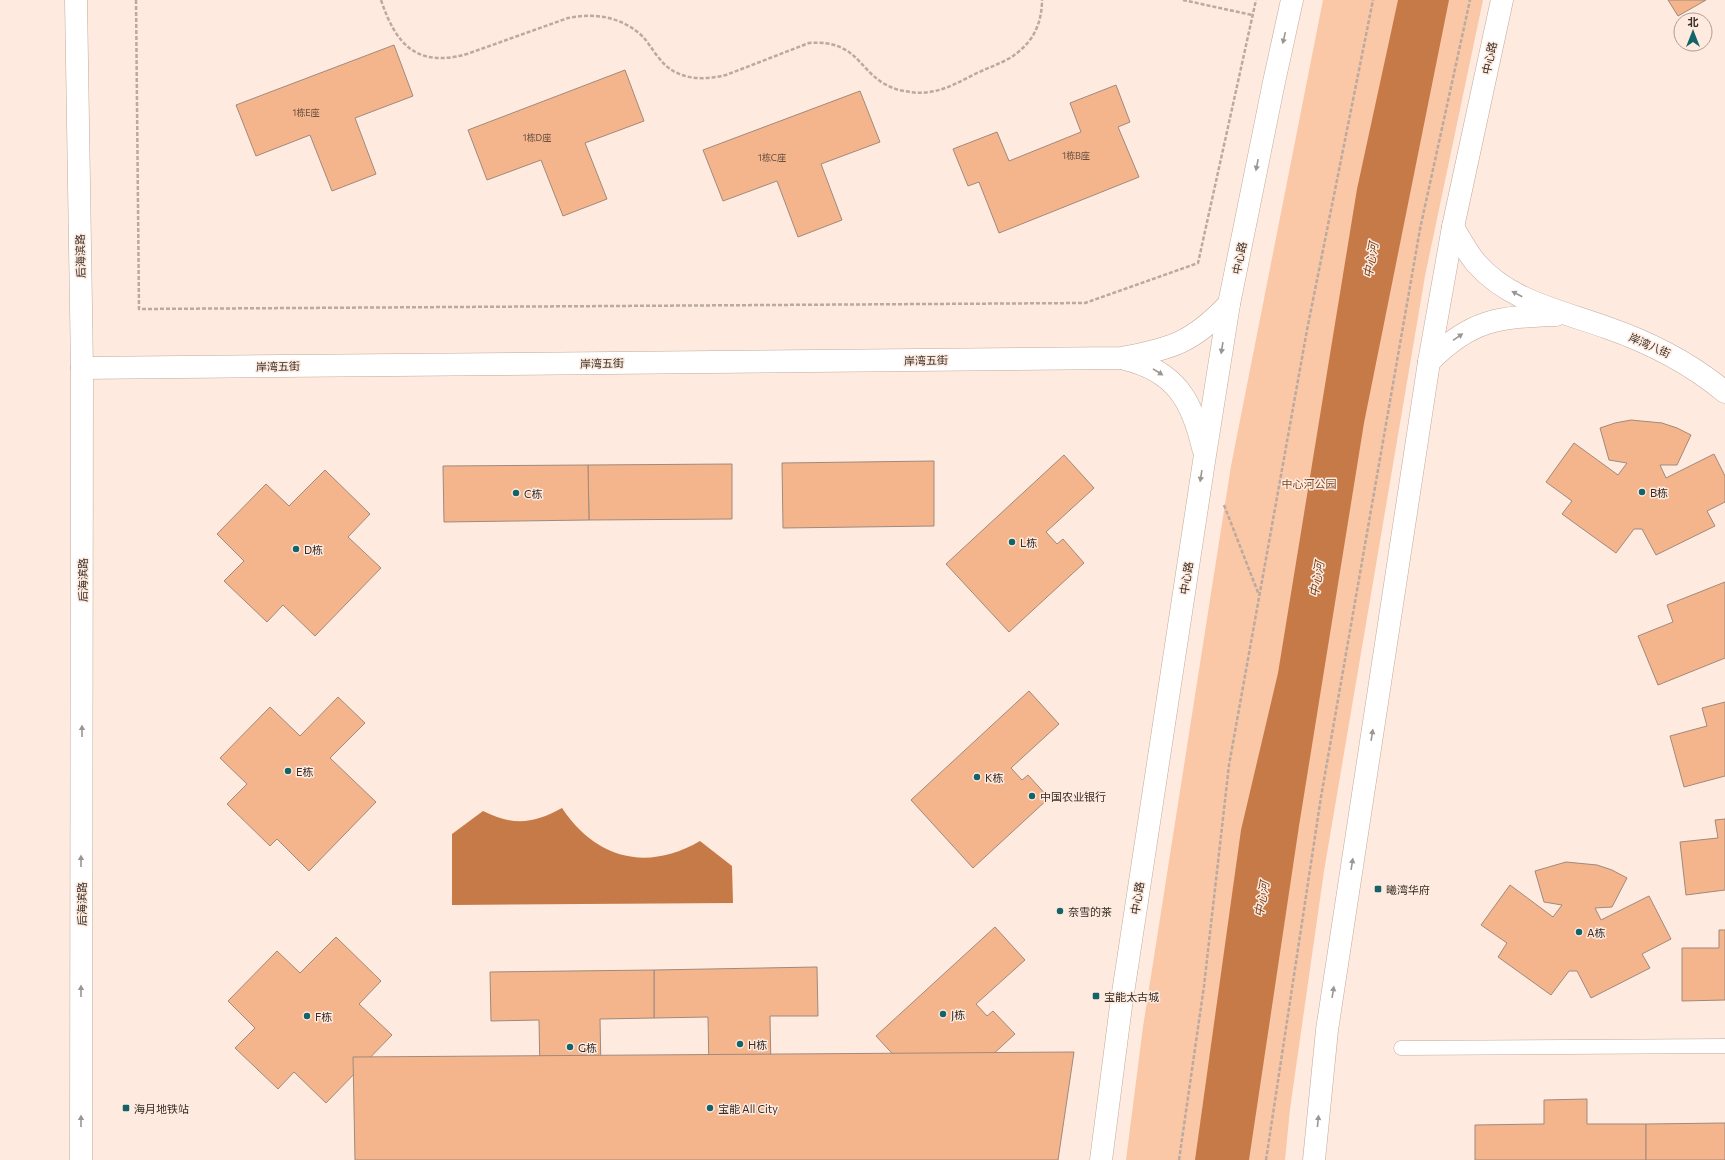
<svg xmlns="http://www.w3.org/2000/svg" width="1725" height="1160" font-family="Commissioner,'Noto Sans SC',sans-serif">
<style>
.green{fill:#fac7a7}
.water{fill:#c67a47}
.building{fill:#f5b58c;stroke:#a0897c}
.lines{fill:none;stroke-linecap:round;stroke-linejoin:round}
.lane-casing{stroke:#c2aa9c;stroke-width:15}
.secondary-casing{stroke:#c2aa9c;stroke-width:23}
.path{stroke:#bbaaa0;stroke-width:2.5;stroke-dasharray:4 2;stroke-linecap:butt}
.lane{stroke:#fff;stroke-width:14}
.secondary{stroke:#fff;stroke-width:22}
.oneway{fill:#9a9692}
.poi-dot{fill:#146369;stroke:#feeade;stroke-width:1.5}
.labels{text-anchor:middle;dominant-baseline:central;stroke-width:3;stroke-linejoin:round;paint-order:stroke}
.number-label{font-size:9px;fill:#654e40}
.street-label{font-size:11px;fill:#352c26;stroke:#feeade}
.park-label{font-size:11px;fill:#7b4722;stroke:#feeade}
.poi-label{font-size:11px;fill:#352c26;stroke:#feeade;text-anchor:start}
.water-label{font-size:12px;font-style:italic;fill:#733f1b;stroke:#feeade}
</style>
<rect width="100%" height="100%" fill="#feeade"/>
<path class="green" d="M1323 0H1483L1425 276 1324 871 1290 1109 1285 1160H1126L1143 1027 1231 466Z"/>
<g class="water">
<path d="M1398 0H1449L1364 423 1299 826 1249 1160H1195L1241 830 1278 673 1357 189Z"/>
<path d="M562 808C596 859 647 872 700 841L732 866 733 903 452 905V834L483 811C513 826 533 824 562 808Z"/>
</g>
<g class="building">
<path d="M1668 0H1706L1678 16Z"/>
<path d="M394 45 413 96 355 118 376 174 332 191 310 135 256 156 236 105Z"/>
<path d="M625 70 644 121 585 143 607 199 563 216 541 160 487 180 468 130Z"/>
<path d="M1116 85 1130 122 1118 127 1139 177 999 233 979 182 968 186 953 149 997 132 1009 161 1081 132 1070 103Z"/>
<path d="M860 91 880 142 821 164 842 220 798 237 777 181 723 201 703 150Z"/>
<path d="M1631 420 1662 423 1677 428 1691 435 1677 465H1660L1666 478 1714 454 1725 476V502L1707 511 1715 526 1656 555 1642 529H1634L1616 553 1562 514 1572 501 1546 482 1574 443 1618 475 1627 463 1609 460 1600 428 1615 423Z"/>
<path d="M1064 455 1094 488 1046 532 1057 544 1063 539 1084 563 1009 632 946 564Z"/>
<path d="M934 461V526L783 528 782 463Z"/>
<path d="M732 464V519L589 520 588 465Z"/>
<path d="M588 465 589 520 444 522 443 466Z"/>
<path d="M325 470 370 514 348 537 381 568 315 636 283 605 267 622 224 581 244 561 217 534 266 484 289 506Z"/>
<path d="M1725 582V658L1658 685 1638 636 1673 622 1667 605Z"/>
<path d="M1029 691 1059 724 1011 768 1022 780 1028 775 1049 798 973 868 911 800Z"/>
<path d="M338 697 365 723 330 758 376 802 309 871 277 839 270 846 227 804 247 784 220 758 270 707 300 736Z"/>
<path d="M1725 702V776L1684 787 1670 736 1707 726 1702 708Z"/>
<path d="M1725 819V890L1686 895 1680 842 1718 838 1715 820Z"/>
<path d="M1566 862 1597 865 1612 870 1627 878 1612 907 1595 908 1601 920 1649 896 1671 939 1642 954 1650 968 1591 998 1577 971H1569L1551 995 1498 957 1507 943 1481 925 1510 885 1553 917 1562 905 1544 902 1535 871Z"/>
<path d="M995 927 1025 960 976 1004 987 1016 993 1011 1015 1034 939 1104 876 1036Z"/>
<path d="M1719 930H1725V1000L1682 1001V948H1719Z"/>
<path d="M336 937 381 981 359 1004 392 1035 326 1103 294 1072 278 1089 235 1048 255 1028 228 1001 277 951 300 973Z"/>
<path d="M817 967 818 1016H770L771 1070H709L708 1017 654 1018V970Z"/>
<path d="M654 970V1018L600 1019 601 1072 540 1073 539 1020 491 1021 490 972Z"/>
<path d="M1074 1052 1058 1160H355L353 1057Z"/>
<path d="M1587 1099V1124H1646V1160H1475V1125L1544 1124V1100Z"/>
<path d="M1725 1123V1160H1646V1124Z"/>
</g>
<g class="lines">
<defs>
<path id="lane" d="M1401 1048 1725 1046"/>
<g id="secondary">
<path d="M76 0 82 368 81 1160"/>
<path d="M1453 227C1460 239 1467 252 1476 263 1510 302 1562 311 1608 328 1651 343 1690 363 1725 392"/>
<path d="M1125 359C1175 371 1192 400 1203 448"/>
<path d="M1429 362C1471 319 1499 317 1556 315"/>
<path d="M82 368 1121 358C1172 349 1193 342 1229 304"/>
<path d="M1101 1160 1121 1006 1205 455 1229 304 1274 82 1292 0"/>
<path d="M1314 1160 1327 1030 1429 362 1453 227 1502 0"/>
</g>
</defs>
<use href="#lane" class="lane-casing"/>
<use href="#secondary" class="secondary-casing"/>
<g class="path">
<path d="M136 0 139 309 1085 303 1198 263 1256 0"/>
<path d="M381 0C396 45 417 68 467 54L568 18C594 13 619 16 640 34 648 41 652 50 659 58 675 80 702 81 726 75L809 43C863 39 857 78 899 90 909 92 919 94 929 92 946 90 961 81 977 73 988 68 999 64 1010 58 1018 53 1026 46 1032 37 1039 26 1042 13 1042 0"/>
<path d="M1183 0 1252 15"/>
<path d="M1224 505 1259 595"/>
<path d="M1179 1160 1204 986 1229 765 1307 330 1373 0"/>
<path d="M1266 1160 1321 797 1420 229 1470 0"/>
</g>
<use href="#lane" class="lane"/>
<use href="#secondary" class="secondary"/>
</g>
<defs><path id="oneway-solid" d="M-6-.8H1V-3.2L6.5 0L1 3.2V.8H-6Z"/></defs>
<g class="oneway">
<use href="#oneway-solid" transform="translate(1284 38) rotate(103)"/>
<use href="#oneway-solid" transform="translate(1257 165) rotate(101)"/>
<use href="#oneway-solid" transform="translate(1517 294) rotate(-152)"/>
<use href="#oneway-solid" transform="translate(1458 337) rotate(-34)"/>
<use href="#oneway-solid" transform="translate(1222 348) rotate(99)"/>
<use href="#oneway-solid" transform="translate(1158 372) rotate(32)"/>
<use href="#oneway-solid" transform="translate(1201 476) rotate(99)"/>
<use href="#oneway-solid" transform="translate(82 731) rotate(-90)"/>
<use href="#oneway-solid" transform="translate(1372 735) rotate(-81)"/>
<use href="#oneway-solid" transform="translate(81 861) rotate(-90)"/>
<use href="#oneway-solid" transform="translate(1352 864) rotate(-81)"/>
<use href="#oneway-solid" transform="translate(81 991) rotate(-90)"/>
<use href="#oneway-solid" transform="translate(1333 992) rotate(-81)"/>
<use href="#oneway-solid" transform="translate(81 1121) rotate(-90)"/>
<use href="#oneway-solid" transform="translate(1318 1121) rotate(-84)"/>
</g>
<g class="poi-dot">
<circle cx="1642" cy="492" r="4"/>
<circle cx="516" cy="493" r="4"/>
<circle cx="1012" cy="542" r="4"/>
<circle cx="296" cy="549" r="4"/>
<circle cx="288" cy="771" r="4"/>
<circle cx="977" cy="777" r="4"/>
<circle cx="1032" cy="796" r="4"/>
<rect x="1374" y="885" width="8" height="8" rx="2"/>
<circle cx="1060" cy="911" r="4"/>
<circle cx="1579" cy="932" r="4"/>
<rect x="1092" y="992" width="8" height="8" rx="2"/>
<circle cx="943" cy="1014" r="4"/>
<circle cx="307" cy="1016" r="4"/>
<circle cx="740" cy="1044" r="4"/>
<circle cx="570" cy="1047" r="4"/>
<rect x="122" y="1104" width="8" height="8" rx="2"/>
<circle cx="710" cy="1108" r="4"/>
</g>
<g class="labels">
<g class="number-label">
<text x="306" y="112">1栋E座</text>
<text x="537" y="137">1栋D座</text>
<text x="1076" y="155">1栋B座</text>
<text x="772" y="157">1栋C座</text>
</g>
<g class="street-label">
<text transform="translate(1489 58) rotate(-78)">中心路</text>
<text transform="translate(80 256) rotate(-91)">后海滨路</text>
<text transform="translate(1239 258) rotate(-79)">中心路</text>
<text transform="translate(1650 345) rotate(24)">岸湾八街</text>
<text transform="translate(926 360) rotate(-1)">岸湾五街</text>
<text transform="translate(602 363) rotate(-1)">岸湾五街</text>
<text transform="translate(278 366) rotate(-1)">岸湾五街</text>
<text transform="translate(1186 578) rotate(-81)">中心路</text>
<text transform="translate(82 580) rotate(-90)">后海滨路</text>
<text transform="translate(1137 898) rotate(-81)">中心路</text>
<text transform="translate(81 904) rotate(-90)">后海滨路</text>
</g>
<g class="park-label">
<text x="1309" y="483">中心河公园</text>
</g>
<g class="poi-label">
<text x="1650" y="492">B栋</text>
<text x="524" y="493">C栋</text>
<text x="1020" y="542">L栋</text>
<text x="304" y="549">D栋</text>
<text x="296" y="771">E栋</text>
<text x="985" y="777">K栋</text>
<text x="1040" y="796">中国农业银行</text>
<text x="1386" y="889">曦湾华府</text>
<text x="1068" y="911">奈雪的茶</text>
<text x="1587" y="932">A栋</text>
<text x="1104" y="996">宝能太古城</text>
<text x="951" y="1014">J栋</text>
<text x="315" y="1016">F栋</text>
<text x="748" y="1044">H栋</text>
<text x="578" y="1047">G栋</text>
<text x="134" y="1108">海月地铁站</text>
<text x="718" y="1108">宝能 All City</text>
</g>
<g class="water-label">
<text transform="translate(1370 260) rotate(-80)">中心河</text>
<text transform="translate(1316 579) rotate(-80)">中心河</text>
<text transform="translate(1261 899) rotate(-80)">中心河</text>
</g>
</g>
<g transform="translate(1693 32)"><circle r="19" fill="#feeade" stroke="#ae9e94"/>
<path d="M0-3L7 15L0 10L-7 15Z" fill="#146369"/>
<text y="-6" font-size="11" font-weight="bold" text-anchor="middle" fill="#352c26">北</text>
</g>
</svg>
